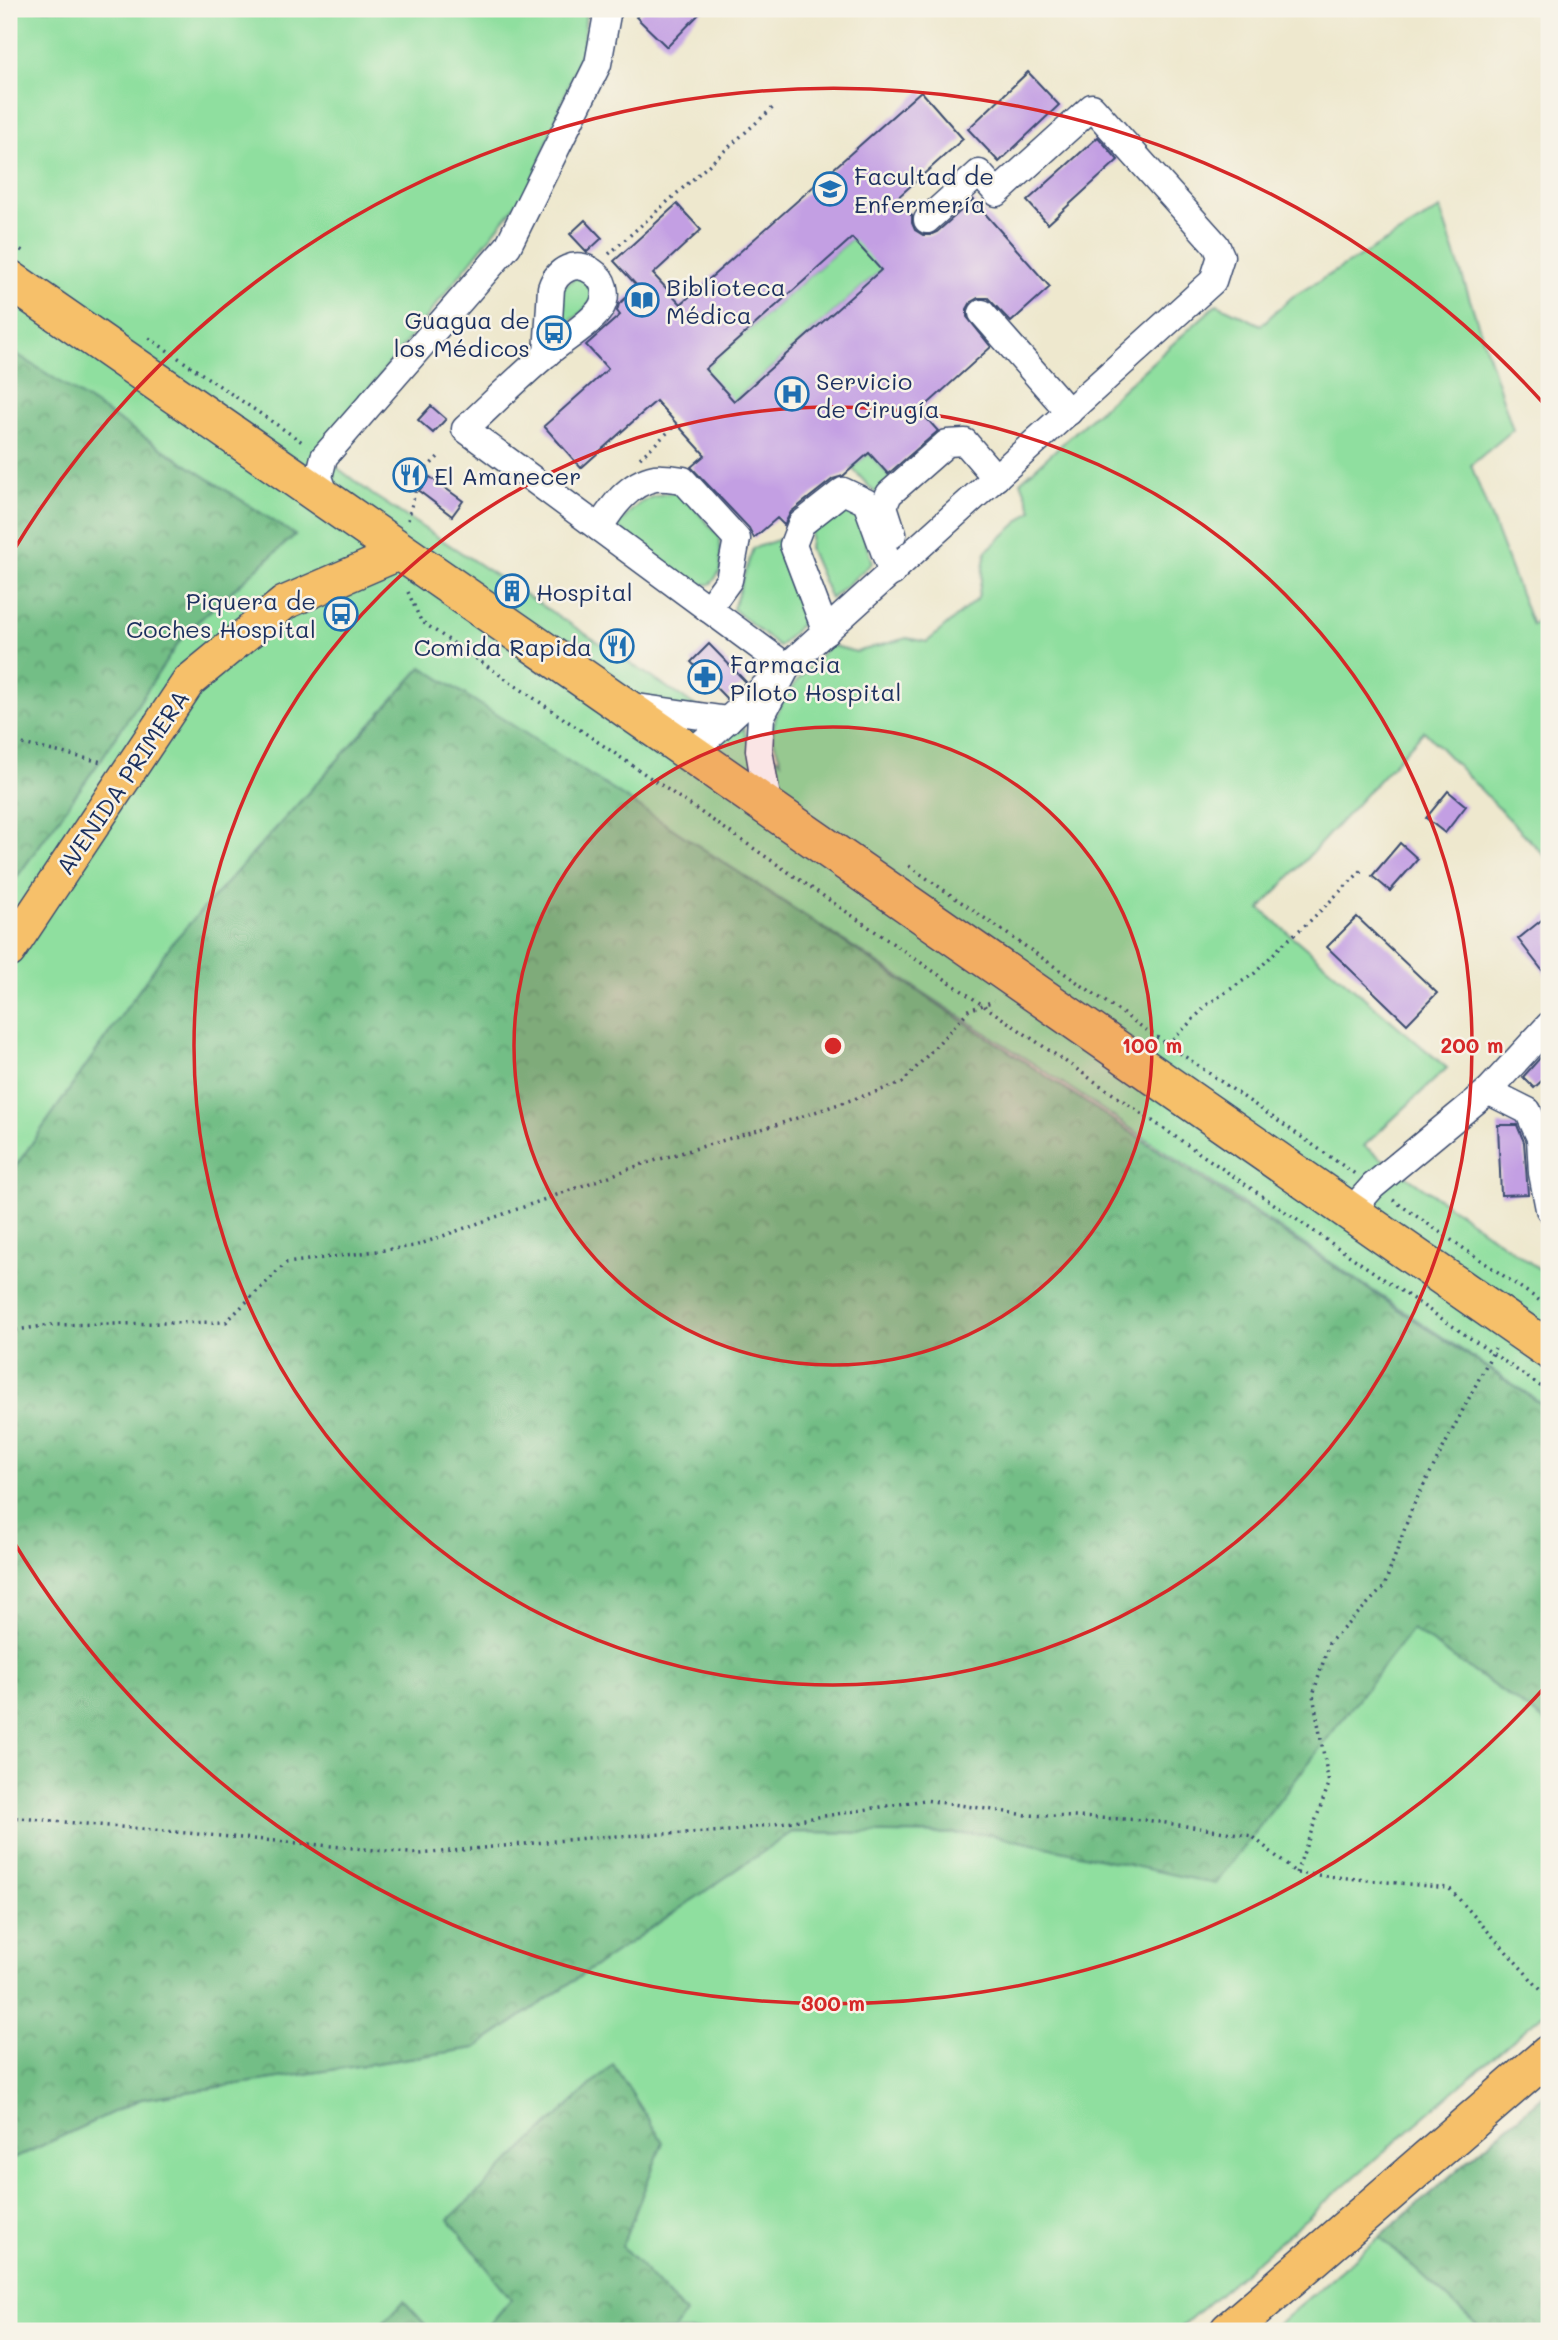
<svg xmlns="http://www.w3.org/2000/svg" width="1558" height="2340" font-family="Mali,sans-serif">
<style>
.green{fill:#8fdf9f;stroke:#55877e;stroke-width:2}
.forest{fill:url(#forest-crowns);stroke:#477672;stroke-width:2}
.building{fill:#c39fe3;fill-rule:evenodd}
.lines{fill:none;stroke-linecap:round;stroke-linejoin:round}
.minor-casing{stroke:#3b4b6f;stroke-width:29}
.major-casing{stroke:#3b4b6f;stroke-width:36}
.highway-casing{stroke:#3b4b6f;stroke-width:41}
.path{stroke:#3b4b6f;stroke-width:3.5;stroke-dasharray:2 5;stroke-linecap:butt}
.minor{stroke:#fff;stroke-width:26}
.major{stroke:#f6c06b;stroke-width:33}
.highway{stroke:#f6c06b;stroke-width:38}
.ring{fill:none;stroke:#d62828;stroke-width:3.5}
.labels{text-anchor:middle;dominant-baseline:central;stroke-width:5;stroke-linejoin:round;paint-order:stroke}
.poi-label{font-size:24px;fill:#1b2f5e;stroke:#f7f3e8;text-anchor:start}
.street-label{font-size:24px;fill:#1b2f5e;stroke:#f7f3e8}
.centre{fill:#d62828;stroke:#f7f3e8;stroke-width:3.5}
.ring-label{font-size:21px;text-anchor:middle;font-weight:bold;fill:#d62828;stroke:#f7f3e8;stroke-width:5;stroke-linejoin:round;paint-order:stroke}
</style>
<defs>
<pattern id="forest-crowns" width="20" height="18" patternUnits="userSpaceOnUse" patternTransform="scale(1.75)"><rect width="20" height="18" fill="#73be86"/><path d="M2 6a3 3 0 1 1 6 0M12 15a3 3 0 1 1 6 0" fill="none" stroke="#5e9b71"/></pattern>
</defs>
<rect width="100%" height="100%" fill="#f7f3e8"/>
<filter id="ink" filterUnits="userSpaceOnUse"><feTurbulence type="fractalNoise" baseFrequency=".0143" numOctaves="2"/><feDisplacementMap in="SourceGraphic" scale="14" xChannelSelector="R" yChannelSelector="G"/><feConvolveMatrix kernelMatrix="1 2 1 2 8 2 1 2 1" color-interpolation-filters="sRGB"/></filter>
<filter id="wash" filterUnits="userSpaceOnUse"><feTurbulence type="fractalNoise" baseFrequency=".00686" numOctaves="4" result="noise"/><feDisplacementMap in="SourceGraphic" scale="28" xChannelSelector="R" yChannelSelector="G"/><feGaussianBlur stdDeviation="1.57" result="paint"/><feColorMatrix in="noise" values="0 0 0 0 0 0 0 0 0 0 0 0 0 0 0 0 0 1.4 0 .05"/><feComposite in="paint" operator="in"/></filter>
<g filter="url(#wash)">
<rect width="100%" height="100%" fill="#eee8ce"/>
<g class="green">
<path d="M9 9H586L583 48 530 187 318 453 373 495 737 733 744 728 746 738 781 761C779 754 774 744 773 736 772 700 808 670 830 645L856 652 907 638 927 642 978 598 986 551 1032 510 1021 481 1217 304 1261 325 1292 297 1440 209 1513 430 1471 465 1532 625 1549 610V860L1424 731 1260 909 1447 1068 1364 1146 1549 1276V1408L1046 1072 422 667 172 943 9 1176V888L102 758 9 729Z"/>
<path d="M861 230 889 263 717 416 688 384Z"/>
<path d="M578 276 592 285V301C584 309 575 324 562 320L560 289Z"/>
<path d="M869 453 892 479 875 493 852 468Z"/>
<path d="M680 492 720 537 721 570 711 584 696 585 617 527C636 503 647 494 680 492Z"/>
<path d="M841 507 857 513 872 563 831 599 809 548 811 532Z"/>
<path d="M781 539 807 618 779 647 733 609 753 548Z"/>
<path d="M1412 1629 1549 1724V2009L1176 2331H9V2161L141 2099 475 2048 792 1832 988 1834 1214 1883Z"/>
<path d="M1549 2091V2331H1270Z"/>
</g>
<g class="forest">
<path d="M9 349 295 535 185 633 102 758 9 888Z"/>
<path d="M422 667 655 817 1549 1409V1724L1412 1629 1215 1884 988 1834 792 1832 475 2048 141 2099 9 2161V1176L172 943Z"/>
<path d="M613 2064 663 2142 622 2246 685 2313 673 2331H484L511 2299 449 2219Z"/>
<path d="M1549 2091V2331H1483L1380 2237Z"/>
<path d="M404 2301 431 2331H376Z"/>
</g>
<g id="blocks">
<g class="building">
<path d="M644 9H704L667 47 636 17Z"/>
<path d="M1028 72 1059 105 999 162 968 129Z"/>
<path d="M921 91 963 139 896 199 912 216V223L915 230 923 235H930L937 232 973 200 1050 287 1011 322 988 298H978L971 302 967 309V317L991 347 920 411 938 431 888 474 869 453 843 476 833 479 791 512 784 525 777 518 754 538 749 528 691 467 705 455 656 401 581 468 544 426 608 369 586 345 620 315 617 311 619 304 638 287 614 261 677 204 701 230 653 274 681 304ZM852 238 881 270 734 401 705 369Z"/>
<path d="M1098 137 1118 160 1048 224 1027 201Z"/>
<path d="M585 220 602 238 587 252 570 234Z"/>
<path d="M431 406 446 419 433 433 418 420Z"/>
<path d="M430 477 463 501 452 516 419 491Z"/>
<path d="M709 644 746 682 727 699 691 662Z"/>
<path d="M1448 791 1466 806 1445 833 1426 818Z"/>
<path d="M1400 843 1418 859 1390 891 1372 876Z"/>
<path d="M1549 914V979L1518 939Z"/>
<path d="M1357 917 1437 993 1407 1024 1327 947Z"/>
<path d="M1549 1048V1074L1534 1088 1523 1077Z"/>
<path d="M1498 1125H1517L1524 1142 1528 1194 1501 1195Z"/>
</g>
</g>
</g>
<g filter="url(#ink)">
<use href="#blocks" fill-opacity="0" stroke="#3b4b6f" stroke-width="2"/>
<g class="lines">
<defs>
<g id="minor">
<path d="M982 313 1069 412"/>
<path d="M547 354 551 288C557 270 576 259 593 272 604 279 608 294 602 306 595 321 563 340 549 352 520 376 493 403 465 429L787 667 761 717 759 750 769 809"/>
<path d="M328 502 319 477 324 457 508 246 598 64 608 9"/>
<path d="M599 528C612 507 629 483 655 478 664 477 674 479 683 480L737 539 729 580 708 609"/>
<path d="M893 534 884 506 889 494 947 443 965 442 996 478"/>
<path d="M826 632 793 545 801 524 843 491 866 502 892 573"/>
<path d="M630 706 728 720"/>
<path d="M690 754 1213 281 1221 256 1216 245 1092 107 997 193 979 173 927 220"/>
<path d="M1488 1091 1528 1111 1540 1138 1542 1173 1549 1209"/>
<path d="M1350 1212 1373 1186 1488 1091 1549 1025"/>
</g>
<path id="major" d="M9 951 189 681 284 603 400 553"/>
<g id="highway">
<path d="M9 279 1549 1350"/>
<path d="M1229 2331 1549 2054"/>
</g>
</defs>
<use href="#minor" class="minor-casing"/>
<use href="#major" class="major-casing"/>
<use href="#highway" class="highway-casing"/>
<g class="path">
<path d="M838 9 854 14 866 9"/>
<path d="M9 242 24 252"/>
<path d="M609 254 776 105"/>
<path d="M149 338 305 444"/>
<path d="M640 458 677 424"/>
<path d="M408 520 419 476 440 455"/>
<path d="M408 592 421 621 1549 1392"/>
<path d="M9 741 102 762"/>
<path d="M909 866 1355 1174"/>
<path d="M1168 1045 1208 1004 1255 973 1283 944 1309 922 1363 869"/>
<path d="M1393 1200 1549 1307"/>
<path d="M9 1331 51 1325 226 1322 286 1263 415 1246 640 1165 782 1123 902 1083 969 1010 994 1001"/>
<path d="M9 1817 420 1854 597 1837 730 1831 925 1800 1027 1815 1146 1820 1252 1836 1296 1873 1449 1888 1549 1999"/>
<path d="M1296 1873 1329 1784 1313 1695 1329 1643 1384 1587 1412 1508 1495 1348"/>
</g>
<use href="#minor" class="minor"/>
<use href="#major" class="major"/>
<use href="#highway" class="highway"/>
</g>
</g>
<circle cx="833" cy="1046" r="319" fill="#d62828" fill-opacity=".12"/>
<g class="ring">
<circle cx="833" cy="1046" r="319"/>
<circle cx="833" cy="1046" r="639"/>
<path d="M1545 1687A958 958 0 0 1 12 1539M12 553A958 958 0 0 1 1545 405"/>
</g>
<defs>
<symbol id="university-ring" viewBox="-11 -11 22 22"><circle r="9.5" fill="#f7f3e8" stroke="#1f6fb2" stroke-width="1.5"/><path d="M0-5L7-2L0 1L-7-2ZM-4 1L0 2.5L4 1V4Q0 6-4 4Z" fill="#1f6fb2"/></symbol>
<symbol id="library-ring" viewBox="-11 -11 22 22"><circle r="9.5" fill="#f7f3e8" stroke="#1f6fb2" stroke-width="1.5"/><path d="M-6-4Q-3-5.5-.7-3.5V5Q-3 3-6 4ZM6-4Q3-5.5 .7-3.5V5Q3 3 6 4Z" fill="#1f6fb2"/></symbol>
<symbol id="bus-ring" viewBox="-11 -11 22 22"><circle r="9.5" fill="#f7f3e8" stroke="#1f6fb2" stroke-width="1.5"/><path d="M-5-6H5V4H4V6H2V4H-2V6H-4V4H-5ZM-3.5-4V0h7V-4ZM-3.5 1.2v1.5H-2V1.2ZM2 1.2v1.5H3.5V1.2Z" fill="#1f6fb2"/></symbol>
<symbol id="hospital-ring" viewBox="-11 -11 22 22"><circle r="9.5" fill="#f7f3e8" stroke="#1f6fb2" stroke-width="1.5"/><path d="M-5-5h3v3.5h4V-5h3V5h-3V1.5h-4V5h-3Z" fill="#1f6fb2"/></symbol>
<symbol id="restaurant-ring" viewBox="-11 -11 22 22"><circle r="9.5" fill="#f7f3e8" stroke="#1f6fb2" stroke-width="1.5"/><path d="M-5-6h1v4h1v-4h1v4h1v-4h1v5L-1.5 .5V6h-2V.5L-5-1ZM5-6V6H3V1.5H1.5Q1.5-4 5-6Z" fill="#1f6fb2"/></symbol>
<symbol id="building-ring" viewBox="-11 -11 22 22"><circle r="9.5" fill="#f7f3e8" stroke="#1f6fb2" stroke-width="1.5"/><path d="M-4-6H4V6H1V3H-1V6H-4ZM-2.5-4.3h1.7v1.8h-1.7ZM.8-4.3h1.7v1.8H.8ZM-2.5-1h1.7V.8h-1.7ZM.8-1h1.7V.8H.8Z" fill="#1f6fb2"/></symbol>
<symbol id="pharmacy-ring" viewBox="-11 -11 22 22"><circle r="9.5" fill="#f7f3e8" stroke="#1f6fb2" stroke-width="1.5"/><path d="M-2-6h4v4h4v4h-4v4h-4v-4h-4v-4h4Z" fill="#1f6fb2"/></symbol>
</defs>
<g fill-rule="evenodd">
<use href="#university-ring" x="811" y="170" width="38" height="38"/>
<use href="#library-ring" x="623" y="281" width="38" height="38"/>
<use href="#bus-ring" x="535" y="314" width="38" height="38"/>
<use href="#hospital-ring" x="773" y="375" width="38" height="38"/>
<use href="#restaurant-ring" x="391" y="456" width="38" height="38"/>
<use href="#building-ring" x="493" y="572" width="38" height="38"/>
<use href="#bus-ring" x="322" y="595" width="38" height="38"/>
<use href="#restaurant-ring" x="598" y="627" width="38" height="38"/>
<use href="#pharmacy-ring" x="686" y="658" width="38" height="38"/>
</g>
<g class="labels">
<g class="poi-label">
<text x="854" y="175">Facultad de<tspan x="854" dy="28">Enfermería</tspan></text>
<text x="666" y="286">Biblioteca<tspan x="666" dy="28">Médica</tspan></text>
<text x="530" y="319" text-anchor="end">Guagua de<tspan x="530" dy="28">los Médicos</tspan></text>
<text x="816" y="380">Servicio<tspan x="816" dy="28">de Cirugía</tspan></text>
<text x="434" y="475">El Amanecer</text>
<text x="536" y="591">Hospital</text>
<text x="316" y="600" text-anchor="end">Piquera de<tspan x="316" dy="28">Coches Hospital</tspan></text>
<text x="592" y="646" text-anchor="end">Comida Rapida</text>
<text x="730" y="663">Farmacia<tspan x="730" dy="28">Piloto Hospital</tspan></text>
</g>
<g class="street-label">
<text transform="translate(122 782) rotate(-56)">AVENIDA PRIMERA</text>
</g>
</g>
<circle cx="833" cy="1046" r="10" class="centre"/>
<g class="ring-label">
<text x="1152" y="1053">100 m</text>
<text x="1472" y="1053">200 m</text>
<text x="833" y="2011">300 m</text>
</g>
<rect width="1558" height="2340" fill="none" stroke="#f7f3e8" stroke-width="35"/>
</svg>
